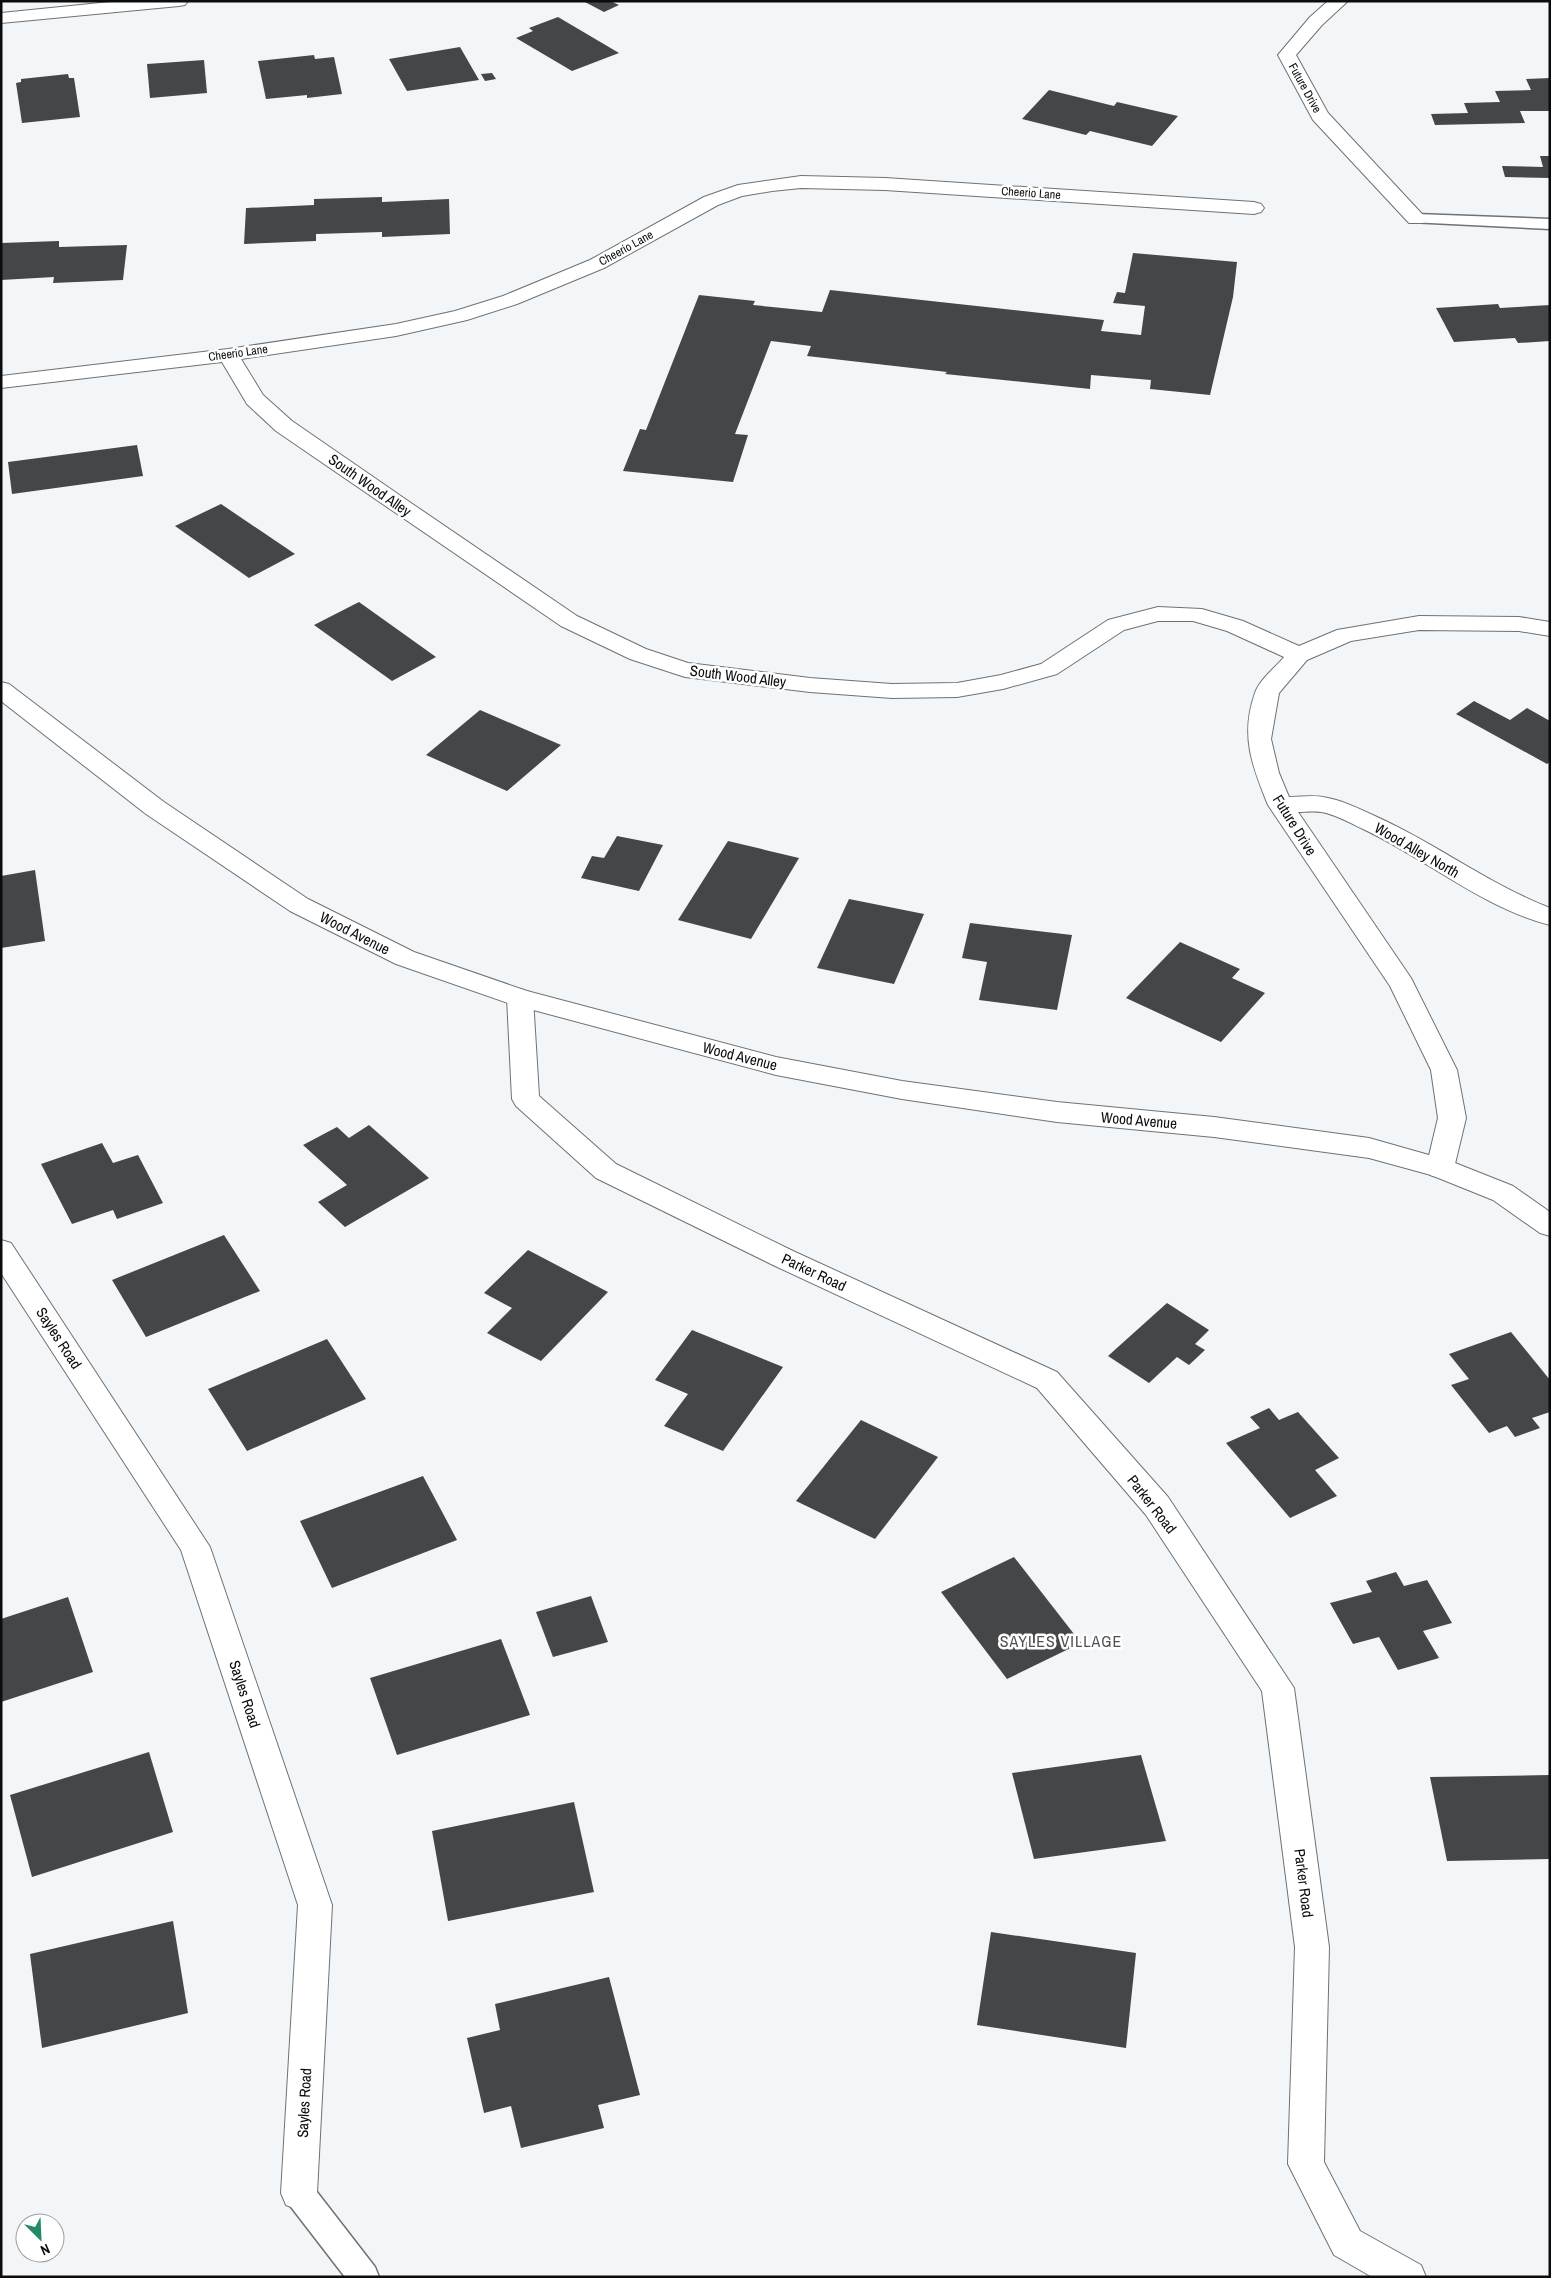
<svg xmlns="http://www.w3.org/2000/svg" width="1551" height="2278" font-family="'Archivo Narrow',sans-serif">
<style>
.building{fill:#444647}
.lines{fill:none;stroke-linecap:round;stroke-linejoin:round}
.lane-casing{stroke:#6f7173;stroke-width:3}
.street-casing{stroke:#6f7173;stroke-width:2}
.secondary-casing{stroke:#6f7173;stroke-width:2}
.lane{fill:#fff;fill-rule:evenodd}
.street{fill:#fff;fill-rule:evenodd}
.secondary{fill:#fff;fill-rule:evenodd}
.labels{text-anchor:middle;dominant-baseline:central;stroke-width:5;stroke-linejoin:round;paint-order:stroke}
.far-street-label{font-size:12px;fill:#0b0c0d;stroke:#fff}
.street-label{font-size:15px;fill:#0b0c0d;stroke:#fff}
.neighbourhood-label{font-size:16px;letter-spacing:1px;fill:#4f5153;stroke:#fff}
</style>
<rect width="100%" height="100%" fill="#f3f6f8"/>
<g class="building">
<path d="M583 1H610L619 5 604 12Z"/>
<path d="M558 17 619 53 572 71 516 38 533 31 529 28Z"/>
<path d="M460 47 479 80 407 91 389 59Z"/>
<path d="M314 55 315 59 334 57 342 94 307 98V95L266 99 258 61Z"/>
<path d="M204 60 207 93 150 98 147 64Z"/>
<path d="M492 73 496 79 485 81 481 74Z"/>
<path d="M68 74 69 78H74L80 117 22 123 16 83 21 82V79Z"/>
<path d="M1550 78V111H1520L1525 123 1435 125 1431 114 1468 113 1464 103 1500 102 1495 91 1531 90 1526 79Z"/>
<path d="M1049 90 1114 106 1117 102 1178 116 1152 146 1090 131 1086 135 1022 119Z"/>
<path d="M1540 156H1550V178L1505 177 1502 166 1543 167Z"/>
<path d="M382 197V202L449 199 450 234 382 237V232L316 234V241L244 244 246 208 314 205V199Z"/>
<path d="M59 241V247L127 245 123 280 53 283 54 277 1 280V243Z"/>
<path d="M1133 253 1237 262 1233 297 1210 395 1150 389 1151 380 1091 375 1090 389 945 374 947 372 807 356 811 346 771 341 735 434 748 435 733 482 623 471 640 429 646 430 699 295 755 301 753 305 822 312 830 290 1104 320 1101 331 1141 335 1145 306 1113 303 1117 292 1125 293Z"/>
<path d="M1498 304 1500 308 1550 305V341L1518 343 1515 338 1454 342 1436 308Z"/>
<path d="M137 445 143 476 12 494 8 462Z"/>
<path d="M221 504 295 554 249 578 175 526Z"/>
<path d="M359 602 436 657 392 681 314 625Z"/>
<path d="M1474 701 1510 720 1527 708 1550 721V762L1547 764 1456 714Z"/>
<path d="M480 710 561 745 507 791 426 755Z"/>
<path d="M617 836 663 845 639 891 581 878 592 856 604 858Z"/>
<path d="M728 841 799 858 751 939 678 920Z"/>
<path d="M35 870 45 941 1 948V876Z"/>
<path d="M849 899 924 914 894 984 817 968Z"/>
<path d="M970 923 1072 935 1057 1010 979 1000 987 962 962 958Z"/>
<path d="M1180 942 1240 969 1232 978 1265 993 1221 1042 1126 998Z"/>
<path d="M369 1125 429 1178 345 1227 318 1202 347 1185 303 1145 337 1127 349 1138Z"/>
<path d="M102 1143 113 1163 138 1155 163 1203 117 1219 113 1210 72 1224 41 1164Z"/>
<path d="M224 1235 260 1291 146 1337 112 1280Z"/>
<path d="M528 1250 608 1292 541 1361 487 1333 512 1308 484 1293Z"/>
<path d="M1167 1303 1209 1330 1195 1344 1205 1350 1189 1365 1177 1357 1149 1383 1108 1356Z"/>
<path d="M692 1330 783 1367 723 1451 664 1426 688 1394 655 1380Z"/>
<path d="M1511 1332 1550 1380V1412L1532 1418 1540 1428 1515 1437 1507 1426 1489 1433 1451 1385 1469 1379 1449 1354Z"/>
<path d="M327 1339 366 1399 247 1451 208 1389Z"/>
<path d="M1269 1408 1279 1420 1298 1412 1339 1458 1315 1470 1337 1496 1290 1518 1226 1443 1260 1428 1250 1417Z"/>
<path d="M861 1420 938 1457 875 1539 796 1501Z"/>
<path d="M423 1476 457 1540 332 1588 300 1521Z"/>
<path d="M1014 1557 1081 1643 1007 1679 941 1592Z"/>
<path d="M1396 1572 1404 1586 1427 1580 1452 1623 1423 1631 1439 1658 1398 1670 1379 1637 1353 1644 1330 1603 1372 1592 1366 1581Z"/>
<path d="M591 1596 608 1642 553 1657 536 1612Z"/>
<path d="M68 1597 93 1672 1 1702V1619Z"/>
<path d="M501 1639 530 1715 397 1755 370 1678Z"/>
<path d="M149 1752 173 1832 32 1877 10 1795Z"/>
<path d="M1141 1755 1166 1841 1034 1859 1012 1773Z"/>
<path d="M1550 1775V1859L1447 1861 1430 1777Z"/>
<path d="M574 1802 594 1892 448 1921 432 1831Z"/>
<path d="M173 1921 188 2013 42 2048 30 1954Z"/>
<path d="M991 1932 1136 1953 1126 2048 977 2025Z"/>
<path d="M609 1977 640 2095 598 2105 604 2128 521 2148 511 2106 484 2113 467 2038 500 2030 495 2004Z"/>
</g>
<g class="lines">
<defs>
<g id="lane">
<path d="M1416 214 1550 219V229L1410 222 1408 219 1410 216Z"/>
<path d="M299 2179 310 2183 375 2267 379 2277H345L288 2203 284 2193 288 2183Z"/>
</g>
<g id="street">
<path d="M120 1H188L185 5 179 6 1 23V13Z"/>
<path d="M1328 1H1348L1322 25 1296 55 1328 113 1423 215 1426 219 1423 223H1409L1313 120 1278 55 1310 17Z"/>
<path d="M801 176 885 178 1254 202 1261 204 1264 208 1261 212 1254 214 885 190 801 188 772 191 742 196 718 205 604 268 517 304 467 320 396 336 241 359 263 395 292 421 411 503 577 616 646 649 688 663 810 678 892 684 957 683 1001 675 1041 664 1108 620 1158 607 1202 609 1243 621 1299 646 1337 630 1419 616 1519 617 1550 622V636L1519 631 1419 630 1351 641 1307 660 1279 693 1271 739 1279 773 1289 797C1300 797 1313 795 1323 797 1342 800 1360 809 1377 817 1437 844 1488 884 1550 908V925C1481 907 1427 859 1363 829 1350 823 1335 814 1321 812 1313 811 1305 812 1298 812L1411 978 1457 1070 1466 1118 1454 1168 1450 1175 1440 1178 1430 1175 1426 1168 1438 1118 1431 1070 1390 986 1268 805C1252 766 1240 735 1255 693 1259 680 1276 667 1284 657L1227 631 1193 621H1158L1124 630 1057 674 1003 689 957 697 892 698 810 692 685 677 630 659 561 626 276 431 247 404 222 362 1 388V376L228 349 396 324 455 311 503 296 590 260 704 197 738 185Z"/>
<path d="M520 989 529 992 533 998 539 1096 616 1164 793 1251 1057 1372 1168 1497 1294 1688 1329 1947 1324 2162 1360 2231 1421 2265 1426 2277H1372L1334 2255 1288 2164 1295 1947 1262 1691 1146 1515 1037 1388 773 1265 596 1178 516 1106 512 1099 507 998 511 992Z"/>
<path d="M1 1240 11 1243 210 1547 332 1905 317 2193 312 2205 299 2210 286 2205 281 2193 298 1905 181 1550 1 1273Z"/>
</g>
<path id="secondary" d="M1 682 9 684 164 802 308 899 414 952 527 991 776 1057 902 1081 1057 1102 1214 1117 1369 1138 1450 1161 1513 1186 1550 1212V1236L1540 1233 1493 1200 1431 1175 1369 1158 1214 1137 1057 1122 902 1099 776 1075 511 1004 396 964 290 911 146 814 1 701Z"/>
</defs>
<use href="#lane" class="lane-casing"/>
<use href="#street" class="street-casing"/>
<use href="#secondary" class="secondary-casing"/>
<use href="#lane" class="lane"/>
<use href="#street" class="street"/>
<use href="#secondary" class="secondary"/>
</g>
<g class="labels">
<g class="far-street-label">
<text transform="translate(1305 88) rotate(61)">Future Drive</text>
<text transform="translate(1031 193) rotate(4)">Cheerio Lane</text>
<text transform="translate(626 248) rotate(-29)">Cheerio Lane</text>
<text transform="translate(238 353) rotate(-8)">Cheerio Lane</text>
</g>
<g class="street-label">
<text transform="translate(370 485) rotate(35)">South Wood Alley</text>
<text transform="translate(738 676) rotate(7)">South Wood Alley</text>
<text transform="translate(1295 825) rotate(58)">Future Drive</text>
<text transform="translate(1417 850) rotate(30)">Wood Alley North</text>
<text transform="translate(355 933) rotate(27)">Wood Avenue</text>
<text transform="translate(740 1056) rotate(14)">Wood Avenue</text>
<text transform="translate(1139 1120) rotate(5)">Wood Avenue</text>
<text transform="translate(814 1272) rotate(25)">Parker Road</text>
<text transform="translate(59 1338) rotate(57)">Sayles Road</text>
<text transform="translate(1152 1504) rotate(52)">Parker Road</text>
<text transform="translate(245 1694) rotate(72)">Sayles Road</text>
<text transform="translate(1304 1883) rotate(83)">Parker Road</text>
<text transform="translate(304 2103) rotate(-87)">Sayles Road</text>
</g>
<g class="neighbourhood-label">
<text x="1061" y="1641">SAYLES VILLAGE</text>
</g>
</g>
<rect width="1551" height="2278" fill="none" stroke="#0b0c0d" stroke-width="5"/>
<g transform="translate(40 2238) rotate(156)"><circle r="24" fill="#ffffff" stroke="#9d9e9e"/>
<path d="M0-4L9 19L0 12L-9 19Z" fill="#238a66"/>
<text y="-8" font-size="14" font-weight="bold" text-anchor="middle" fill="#0b0c0d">N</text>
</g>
</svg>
